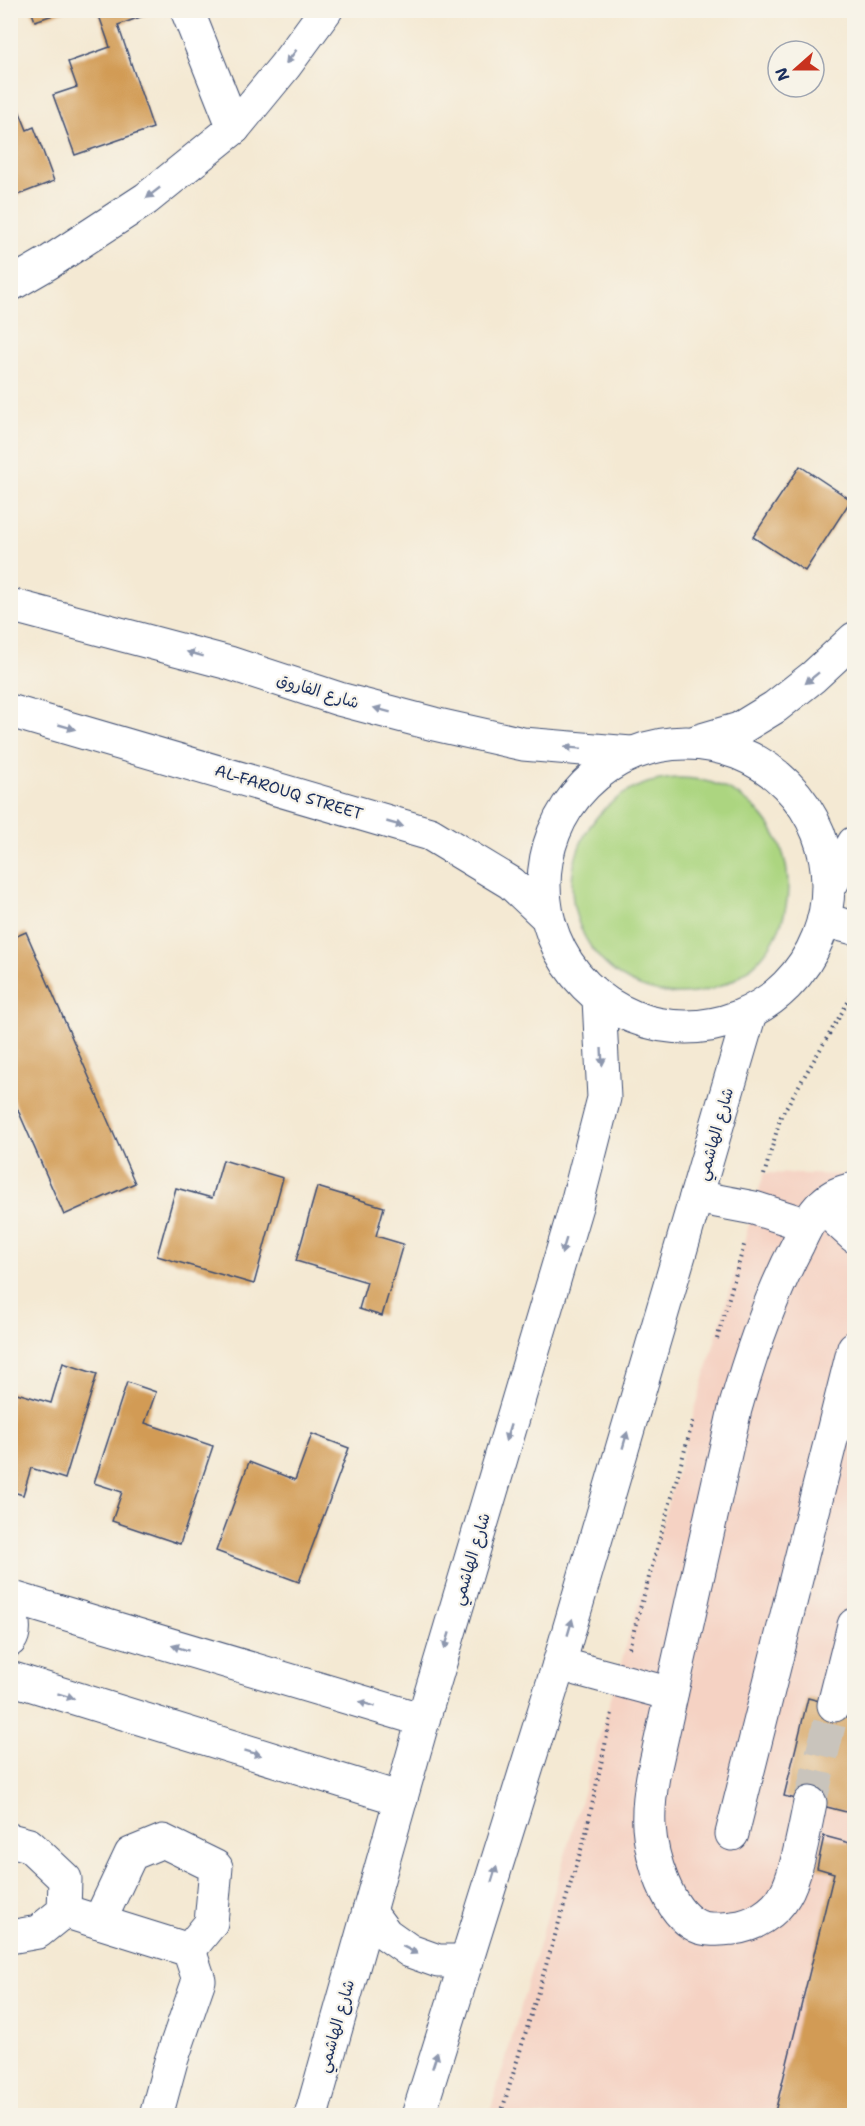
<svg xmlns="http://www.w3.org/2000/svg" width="865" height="2126" font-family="'Shantell Sans','Playpen Sans Arabic',sans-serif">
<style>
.built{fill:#f5d2c3}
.green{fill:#acd580;stroke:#64826f;stroke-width:1.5}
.building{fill:#d29b55}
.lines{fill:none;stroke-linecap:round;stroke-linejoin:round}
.minor-tunnel{stroke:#c9c4bc;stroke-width:33;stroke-dasharray:33 16;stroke-linecap:butt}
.minor-casing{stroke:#3c4b70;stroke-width:35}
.major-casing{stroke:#3c4b70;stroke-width:35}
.path{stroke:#3c4b70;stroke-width:4;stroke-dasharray:1.5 4.5;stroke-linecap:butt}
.minor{stroke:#fff;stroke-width:33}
.major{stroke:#fff;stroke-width:33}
.oneway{fill:#8d97ae}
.labels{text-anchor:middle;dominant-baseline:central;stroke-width:4.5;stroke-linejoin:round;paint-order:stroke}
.street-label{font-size:16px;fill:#1b2f5e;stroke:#f7f3e8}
</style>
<rect width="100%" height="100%" fill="#f7f3e8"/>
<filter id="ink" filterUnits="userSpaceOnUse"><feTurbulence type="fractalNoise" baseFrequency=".0167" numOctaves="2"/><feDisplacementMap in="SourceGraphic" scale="12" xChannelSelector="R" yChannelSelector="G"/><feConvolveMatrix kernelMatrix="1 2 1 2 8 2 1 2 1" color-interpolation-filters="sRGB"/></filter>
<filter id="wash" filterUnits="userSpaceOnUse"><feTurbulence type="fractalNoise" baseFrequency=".008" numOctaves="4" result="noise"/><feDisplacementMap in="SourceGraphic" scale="24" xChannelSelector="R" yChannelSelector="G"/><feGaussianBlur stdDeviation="1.35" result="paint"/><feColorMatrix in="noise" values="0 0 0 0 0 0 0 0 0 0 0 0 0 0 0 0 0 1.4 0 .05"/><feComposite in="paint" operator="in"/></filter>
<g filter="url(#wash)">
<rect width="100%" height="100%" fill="#f4e9d3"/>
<path class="built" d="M764 1173 854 1175V2115L489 2116Z"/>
<circle class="green" cx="680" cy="886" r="108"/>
<g id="blocks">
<g class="building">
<path d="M31 10H65V11L35 21Z"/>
<path d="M97 10H144L146 15 118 25 153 128 75 155 53 95 77 87 68 62 110 47Z"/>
<path d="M10 88 27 130 34 127 54 181 10 198Z"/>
<path d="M800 466 851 500 805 571 753 537Z"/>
<path d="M26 932 135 1183 64 1215 10 1092V939Z"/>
<path d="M223 1160 283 1178 254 1284 157 1256 176 1188 212 1198Z"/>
<path d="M317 1187 384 1207 376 1236 403 1244 382 1316 359 1309 367 1282 296 1261Z"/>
<path d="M63 1363 97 1374 65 1479 31 1468 23 1495 10 1491V1391L51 1403Z"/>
<path d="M127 1382 156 1392 145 1423 213 1446 180 1544 112 1521 122 1492 94 1483Z"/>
<path d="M312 1434 349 1448 299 1582 216 1551 249 1462 295 1480Z"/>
<path d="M808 1698 854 1710V1814L784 1796Z"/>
<path d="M824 1836 854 1844V2116H774L834 1873 817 1868Z"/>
</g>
</g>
</g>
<g filter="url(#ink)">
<use href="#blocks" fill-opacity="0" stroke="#3c4b70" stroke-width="1.5"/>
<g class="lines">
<path class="minor-tunnel" d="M810 1803 834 1705"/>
<defs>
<g id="minor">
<path d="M187 10 234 128"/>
<path d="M824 920 854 928"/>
<path d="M696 1197 754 1208 807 1225"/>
<path d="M821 1206 854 1236"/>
<path d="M10 1597 423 1720"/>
<path d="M10 1614C14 1622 15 1633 10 1640"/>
<path d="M559 1664 671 1694"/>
<path d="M10 1678 401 1799"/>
<path d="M834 1705 854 1625"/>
<path d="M810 1803C805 1826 797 1876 785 1895 775 1913 753 1926 733 1928 721 1929 707 1931 697 1926 667 1912 651 1856 649 1826 648 1809 650 1793 653 1776L735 1409C751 1352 770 1297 798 1244 804 1231 811 1215 822 1205 832 1195 841 1192 854 1189"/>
<path d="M732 1834 854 1348"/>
<path d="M10 1840 29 1845 65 1879 64 1911 38 1932 10 1937"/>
<path d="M64 1911 189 1950 199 1980 171 2061 156 2116"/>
<path d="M369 1911 386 1934 410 1951 438 1961H467"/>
<path d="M99 1922 131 1854 163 1841 216 1867 211 1923 189 1950"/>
<path d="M311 2116 423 1720 577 1203 604 1098 599 999"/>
<path d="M418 2116 559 1664 750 1013"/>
</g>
<g id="major">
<path d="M10 285 48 263 146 199 234 128 285 66 326 10"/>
<path d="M10 605 229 663 339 699 434 724 523 744 631 753"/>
<path d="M10 711 430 834 511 883 546 916"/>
<path d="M698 741 739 729 775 707 813 677 854 639"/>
<circle cx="686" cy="885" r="142"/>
<path d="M829 888 854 843"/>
</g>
</defs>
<use href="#minor" class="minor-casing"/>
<use href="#major" class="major-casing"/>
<g class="path">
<path d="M764 1175 781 1116 854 992"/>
<path d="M717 1339 745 1242"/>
<path d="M629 1648 693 1421"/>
<path d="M501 2114 586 1833 612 1713"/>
</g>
<use href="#minor" class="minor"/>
<use href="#major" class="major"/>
</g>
<defs><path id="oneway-solid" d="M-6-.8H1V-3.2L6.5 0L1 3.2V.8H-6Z" transform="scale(1.5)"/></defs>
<g class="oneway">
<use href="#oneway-solid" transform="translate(291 57) rotate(127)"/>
<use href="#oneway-solid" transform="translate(153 193) rotate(142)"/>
<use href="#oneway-solid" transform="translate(195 654) rotate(-165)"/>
<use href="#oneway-solid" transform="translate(812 678) rotate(141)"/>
<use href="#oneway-solid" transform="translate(382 710) rotate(-165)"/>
<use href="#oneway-solid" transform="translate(67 727) rotate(16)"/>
<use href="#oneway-solid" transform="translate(573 748) rotate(-176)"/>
<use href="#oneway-solid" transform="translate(395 824) rotate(16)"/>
<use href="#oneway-solid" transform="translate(602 1057) rotate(87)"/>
<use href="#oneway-solid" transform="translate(564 1246) rotate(107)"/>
<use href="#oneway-solid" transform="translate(508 1433) rotate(107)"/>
<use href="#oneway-solid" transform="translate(625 1440) rotate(-74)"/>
<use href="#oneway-solid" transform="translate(570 1627) rotate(-74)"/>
<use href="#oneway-solid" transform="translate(447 1641) rotate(107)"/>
<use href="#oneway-solid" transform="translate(180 1648) rotate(-163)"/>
<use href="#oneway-solid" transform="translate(66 1696) rotate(17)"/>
<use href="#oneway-solid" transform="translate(367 1704) rotate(-163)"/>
<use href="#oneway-solid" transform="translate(253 1753) rotate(17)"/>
<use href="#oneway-solid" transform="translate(494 1874) rotate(-73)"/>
<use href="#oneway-solid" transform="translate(410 1950) rotate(27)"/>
<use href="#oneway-solid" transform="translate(435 2060) rotate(-72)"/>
</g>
</g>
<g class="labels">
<g class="street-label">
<text transform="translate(318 691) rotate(17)">شارع الفاروق</text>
<text transform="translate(289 792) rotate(17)">AL-FAROUQ STREET</text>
<text transform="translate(715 1134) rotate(-74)">شارع الهاشمي</text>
<text transform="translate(471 1559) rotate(-73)">شارع الهاشمي</text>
<text transform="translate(336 2026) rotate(-74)">شارع الهاشمي</text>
</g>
</g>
<rect width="865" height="2126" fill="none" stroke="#f7f3e8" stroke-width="36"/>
<g transform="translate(796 69) rotate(249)"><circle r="28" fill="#f7f3e8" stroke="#9fa5b1" stroke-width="1.5"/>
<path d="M0-4.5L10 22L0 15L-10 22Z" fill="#c8321e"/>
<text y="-9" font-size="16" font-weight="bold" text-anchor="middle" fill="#1b2f5e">N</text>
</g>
</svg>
